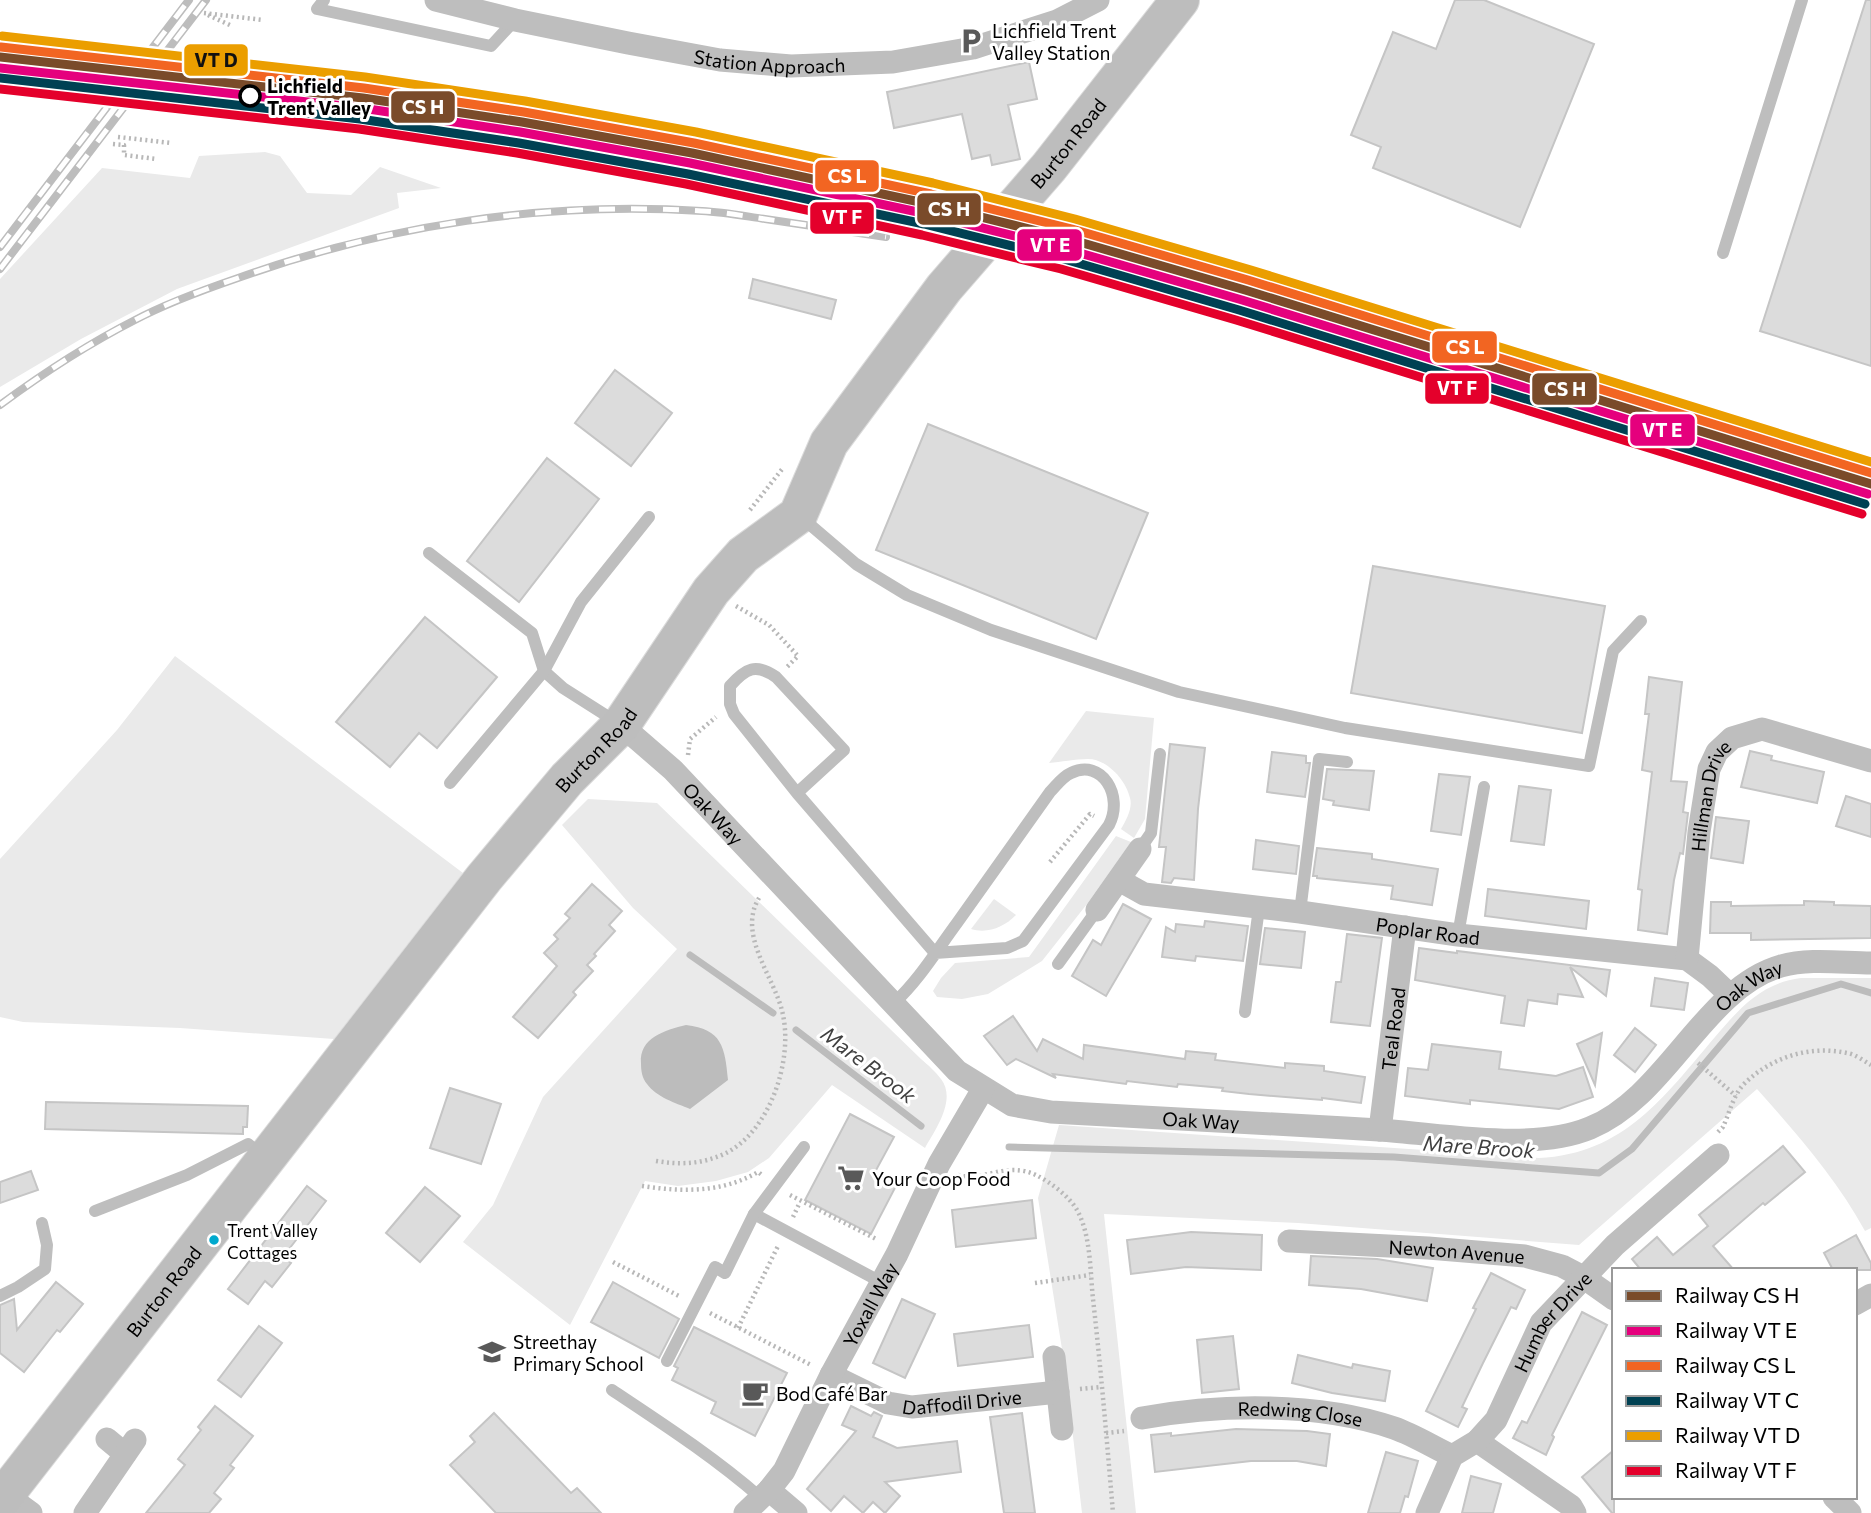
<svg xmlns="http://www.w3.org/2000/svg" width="1871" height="1513" font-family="Commissioner,sans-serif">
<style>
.green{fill:#eaeaea}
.water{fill:#bcbcbc}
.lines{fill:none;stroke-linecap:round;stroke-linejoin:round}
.stream{stroke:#bcbcbc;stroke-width:7}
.building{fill:#dcdcdc;stroke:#c5c5c5;stroke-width:2}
.highway-casing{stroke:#dbdbdb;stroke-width:40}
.path{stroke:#b8b8b8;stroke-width:4.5;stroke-dasharray:2 3.5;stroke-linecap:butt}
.lane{stroke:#bebebe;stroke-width:12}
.street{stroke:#bebebe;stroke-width:23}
.highway{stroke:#bdbdbd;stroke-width:38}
.rail-casing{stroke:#bdbdbd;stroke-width:8}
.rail{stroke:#fff;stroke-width:5;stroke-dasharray:16;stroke-linecap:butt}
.rail-1-casing{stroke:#fff;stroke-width:14}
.rail-2-casing{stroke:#fff;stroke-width:14}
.rail-3-casing{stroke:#fff;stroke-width:14}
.rail-4-casing{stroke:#fff;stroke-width:14}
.rail-5-casing{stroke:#fff;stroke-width:14}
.rail-6-casing{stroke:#fff;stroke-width:14}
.rail-1{stroke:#7a4b2a;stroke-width:9}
.rail-2{stroke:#e5007d;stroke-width:9}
.rail-3{stroke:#f26522;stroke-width:9}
.rail-4{stroke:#004153;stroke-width:9}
.rail-5{stroke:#eb9e00;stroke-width:9}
.rail-6{stroke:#e4002b;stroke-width:9}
.stop-dot{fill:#fff;stroke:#000;stroke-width:3.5}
.bus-dot{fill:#00a9ce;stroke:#fff;stroke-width:2.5}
.labels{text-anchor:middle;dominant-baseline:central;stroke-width:6;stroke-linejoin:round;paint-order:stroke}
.bus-label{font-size:17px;fill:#000;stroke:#fff;text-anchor:start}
.poi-label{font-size:19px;fill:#000;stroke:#fff;text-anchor:start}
.street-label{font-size:19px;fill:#000;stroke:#fff}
.stop-label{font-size:19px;font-weight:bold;fill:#000;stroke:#fff;text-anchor:start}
.water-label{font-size:21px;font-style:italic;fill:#404040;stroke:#fff}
.line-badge{stroke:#fff;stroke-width:2.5}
.badge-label{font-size:19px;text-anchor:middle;font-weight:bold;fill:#fff}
.pale-badge-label{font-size:19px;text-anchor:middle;font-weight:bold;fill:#111}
</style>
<rect width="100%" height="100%" fill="#fff"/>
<g class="green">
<path d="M265 152 280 156 307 193 351 195 380 167 441 188 397 193 399 208 177 289 81 339 0 387V279L102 168 190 178 199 156Z"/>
<path d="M175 656 463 873 334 1039 180 1028 23 1022 0 1017V859L117 730Z"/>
<path d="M1086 711 1154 718 1145 819 1134 838 1121 829C1126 820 1133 808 1130 798 1126 780 1107 759 1088 759 1075 759 1061 762 1049 763Z"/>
<path d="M588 799 657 803 921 1059C928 1065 936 1072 941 1079 957 1100 935 1130 925 1148L832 1085 769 1158 748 1172 716 1181 678 1186 645 1181 570 1325 463 1242 493 1205 543 1097 677 949 633 908 562 825Z"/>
<path d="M1116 836 1131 842 1087 904 1042 961 988 994 962 999 937 997 933 991 941 978 955 963 1029 957Z"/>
<path d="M994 899 1016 915C1004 927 988 934 971 929Z"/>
<path d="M1801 978H1871V1228L1865 1231C1836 1178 1797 1134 1757 1089L1579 1245 1298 1223 1104 1214 1136 1513H1082L1065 1368 1038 1198 1059 1125 1539 1158C1624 1154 1664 1097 1715 1037 1740 1008 1761 983 1801 978Z"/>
</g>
<path class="water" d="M686 1025C722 1029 725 1047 728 1080L690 1109C676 1103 656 1097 647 1084 642 1078 641 1071 641 1063 639 1038 665 1030 686 1025Z"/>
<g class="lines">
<g class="stream">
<path d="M690 955 773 1013"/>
<path d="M796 1030 921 1126"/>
<path d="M1009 1147 1394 1157 1599 1173 1632 1149 1748 1013 1841 984 1871 993"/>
</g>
</g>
<g class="building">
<path d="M1455 0H1484L1594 44 1520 227 1373 168 1381 147 1351 135 1393 32 1436 49Z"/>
<path d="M1866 0H1871V366L1760 331Z"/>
<path d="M1029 62 1037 99 1008 105 1020 159 992 165 990 155 972 159 962 114 894 128 887 92Z"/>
<path d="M753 279 836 300 831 319 749 298Z"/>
<path d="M615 370 672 413 631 466 575 423Z"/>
<path d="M928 424 1148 513 1096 639 876 550Z"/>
<path d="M547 458 599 499 519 602 467 561Z"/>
<path d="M1373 566 1605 606 1582 733 1351 693Z"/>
<path d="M425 617 497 677 437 748 419 733 390 767 336 722Z"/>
<path d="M1649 677 1682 682 1671 781 1687 782 1683 812 1688 813 1683 854 1680 853 1674 880 1667 934 1638 930 1642 890 1638 889 1652 772 1642 770 1649 714H1645Z"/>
<path d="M1170 744 1205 748 1198 809 1194 880 1174 878 1171 883 1162 882 1166 847H1159Z"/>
<path d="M1750 751 1772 756 1771 760 1824 772 1817 803 1741 787Z"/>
<path d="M1272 752 1306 756V763H1310L1305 797 1267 792Z"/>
<path d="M1327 769 1374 771 1369 810 1333 805 1334 801 1323 799Z"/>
<path d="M1439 774 1470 777 1461 835 1431 831Z"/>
<path d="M1519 786 1551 790 1544 845 1511 841Z"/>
<path d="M1846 796 1871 804V837L1836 826Z"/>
<path d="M1716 817 1749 821 1743 863 1711 858Z"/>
<path d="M1256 840 1299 846 1296 874 1253 869Z"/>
<path d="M1317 848 1372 854V859L1438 869 1432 905 1391 899 1393 886 1317 878V876H1313Z"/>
<path d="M592 884 622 911 609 925 615 931 594 954 596 956 587 965 593 971 573 992 576 995 538 1038 513 1017 557 966 544 953 558 939 554 935 570 918 565 914Z"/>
<path d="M1488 889 1589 901 1586 929 1485 916Z"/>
<path d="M1804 901 1834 902V905L1871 906V938L1751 940V933H1710L1711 902H1731V906L1804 905Z"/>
<path d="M1123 904 1151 919 1106 996 1072 976 1093 940 1101 945Z"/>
<path d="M1205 921 1248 926 1243 961 1196 956 1195 961 1162 957 1166 927 1175 932 1176 924 1204 927Z"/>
<path d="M1265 928 1305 932 1301 968 1260 964Z"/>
<path d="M1347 934 1382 938 1370 1026 1331 1022 1336 982H1341Z"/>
<path d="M1419 948 1457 953V951L1610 970 1606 996 1570 967 1583 997 1558 994 1557 1004 1528 1000 1524 1026 1501 1023 1505 996 1415 980Z"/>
<path d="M1655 978 1688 983 1684 1010 1651 1006Z"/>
<path d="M1013 1016 1037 1051 1043 1039 1083 1059 1084 1045 1185 1059 1186 1051 1216 1054 1215 1060 1285 1068V1063L1324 1066V1071L1365 1077 1361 1103 1322 1098V1100L1249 1094 1222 1091 1223 1088 1178 1084 1177 1087 1127 1081 1126 1084 1053 1074 1056 1078 1016 1059 1007 1065 984 1036Z"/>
<path d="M1635 1028 1656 1045 1635 1072 1614 1055Z"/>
<path d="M1602 1033 1595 1085 1577 1044Z"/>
<path d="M1432 1044 1501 1052 1499 1069 1556 1076 1583 1067 1593 1097 1559 1109 1470 1100V1104L1405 1096 1408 1068 1428 1070Z"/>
<path d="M450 1088 501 1104 481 1164 430 1148Z"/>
<path d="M46 1102 248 1106 247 1127H243V1134L45 1129Z"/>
<path d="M850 1114 894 1137 875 1172 897 1184 871 1234 805 1200Z"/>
<path d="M1783 1146 1805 1172 1765 1205 1763 1203 1713 1246 1734 1270H1641L1632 1259 1657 1237 1673 1255 1708 1226 1699 1215Z"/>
<path d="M31 1171 38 1190 0 1203V1182Z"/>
<path d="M307 1186 326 1201 283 1257 291 1263 272 1287 265 1281 248 1304 228 1289Z"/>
<path d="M425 1187 460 1216 420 1262 386 1233Z"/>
<path d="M1032 1200 1036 1238 956 1247 952 1210Z"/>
<path d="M1191 1232 1262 1235 1261 1270 1186 1267 1131 1274 1127 1240Z"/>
<path d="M1856 1235 1871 1263V1270H1833L1824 1253Z"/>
<path d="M1311 1256 1377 1259 1433 1268 1427 1301 1361 1289 1309 1285Z"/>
<path d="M1491 1273 1525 1290 1516 1309 1511 1307 1483 1363 1462 1407 1467 1409 1458 1427 1426 1411 1476 1309 1473 1308Z"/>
<path d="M56 1282 83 1304 60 1332 57 1330 24 1372 0 1353V1305L14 1299 17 1330Z"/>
<path d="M613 1282 679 1319 659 1358 591 1322Z"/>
<path d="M902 1299 935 1314 905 1378 873 1363Z"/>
<path d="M1582 1312 1607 1325 1552 1435 1554 1437 1546 1455 1513 1438 1522 1421 1527 1423Z"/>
<path d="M1029 1325 1033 1357 958 1366 954 1334Z"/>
<path d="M259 1326 282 1343 241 1397 218 1380Z"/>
<path d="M694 1327 787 1373 755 1436 711 1413 716 1402 672 1380 678 1368 674 1366Z"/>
<path d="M1233 1336 1239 1389 1202 1393 1197 1340Z"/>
<path d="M1298 1355 1352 1368 1353 1364 1390 1371 1385 1401 1332 1393 1292 1383Z"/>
<path d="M215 1406 253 1436 230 1465 234 1468 214 1493 221 1499 209 1513H146L185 1465 178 1459 201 1430 198 1427Z"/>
<path d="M851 1406 871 1416 874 1412 882 1416 873 1437 897 1448 957 1441 961 1472 885 1482 900 1496 885 1513 873 1502 863 1513 844 1496 831 1511 807 1489 856 1431 842 1425Z"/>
<path d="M494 1413 571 1493 577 1488 601 1513H496L450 1465 475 1442 470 1436Z"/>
<path d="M1022 1413 1035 1513H1004L990 1417Z"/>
<path d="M1236 1429 1307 1431 1330 1434 1326 1466 1297 1461H1251L1155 1472 1151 1435 1171 1433V1436Z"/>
<path d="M1614 1450V1513H1612L1582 1477Z"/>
<path d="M1386 1452 1418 1461 1408 1497 1405 1496 1400 1513H1368Z"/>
<path d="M1471 1476 1501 1484 1493 1513H1462Z"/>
</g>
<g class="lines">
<defs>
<g id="highway">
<path id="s11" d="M0 1501 484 878 567 779 621 725 711 591 743 555 798 515 829 443 944 288 1049 167 1180 0"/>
</g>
</defs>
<use href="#highway" class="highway-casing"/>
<g class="path">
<path d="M204 13 263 20"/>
<path d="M208 15 232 26"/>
<path d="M118 137 171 143"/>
<path d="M113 144 124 145V155L156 159"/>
<path d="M750 510 783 468"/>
<path d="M736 606 769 625 798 656 787 667"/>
<path d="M688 755 690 739 716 717"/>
<path d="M1050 862 1090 814 1094 816"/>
<path d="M1698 1063 1736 1096"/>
<path d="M1718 1132 1723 1127C1729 1114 1734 1093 1745 1083 1772 1057 1810 1045 1847 1053 1855 1054 1864 1061 1871 1065"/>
<path d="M656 1161C680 1165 702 1164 724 1154 769 1133 793 1062 783 1015 776 978 734 933 761 895"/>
<path d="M958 1175C983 1182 1006 1161 1036 1175 1050 1182 1069 1196 1077 1210 1091 1235 1090 1271 1093 1299 1101 1370 1107 1442 1113 1513"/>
<path d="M642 1186C682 1192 722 1193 758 1172L763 1176"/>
<path d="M790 1195 878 1240"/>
<path d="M793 1217 800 1202"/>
<path d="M613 1262 681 1297"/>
<path d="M1035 1283 1090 1275"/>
<path d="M710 1313 811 1365"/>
<path d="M738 1328 778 1246"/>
<path d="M1080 1389 1102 1387"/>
<path d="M1106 1433 1124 1431"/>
</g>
<g class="lane">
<path d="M324 0 317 9 491 46 515 20"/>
<path d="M1723 253 1802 0"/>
<path d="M801 517 856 564 907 595 991 630 1179 692 1345 728 1589 766 1613 651 1641 621"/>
<path d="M429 553 532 633 544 671 563 688 618 723"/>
<path d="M450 783 544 671 581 602 649 517"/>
<path d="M797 793 844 750 776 677C756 663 746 668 730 686V704L734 714 797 793 935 953"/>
<path d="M1140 849 1151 833 1160 754"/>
<path d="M1300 912 1319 759 1347 762"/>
<path d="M1458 935 1484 787"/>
<path d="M1058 964 1097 910"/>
<path d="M894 1003C919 980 937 950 957 923 988 879 1019 835 1050 792 1057 785 1062 777 1071 773 1102 758 1124 796 1109 825L1023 941 1007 948 935 953"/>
<path d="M1245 1012 1259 908"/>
<path d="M95 1211 187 1175 248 1144 262 1155"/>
<path d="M754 1214 881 1282"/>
<path d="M0 1296 18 1287 45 1269 47 1245 42 1223"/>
<path d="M667 1361 715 1267 725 1273 754 1214 804 1147"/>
<path d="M612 1390C663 1424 714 1457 761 1498"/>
</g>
<g class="street">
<path id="s1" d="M436 0 515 20 628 43 720 60 791 66 893 62 973 48 1057 21 1098 0"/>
<path id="s2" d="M621 725 673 770 957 1071 1012 1105 1051 1112C1161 1118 1270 1123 1379 1130 1442 1134 1532 1152 1590 1128 1667 1097 1704 988 1781 966 1809 958 1843 963 1871 963"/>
<path id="s3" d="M1119 880 1144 894 1300 912 1458 935 1687 959 1710 976 1730 995"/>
<path d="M1097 910 1140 849"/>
<path id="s4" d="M1687 959 1699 832 1709 769 1717 752 1732 738 1762 729 1871 761"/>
<path id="s5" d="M1380 1130 1405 927"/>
<path id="s6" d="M1289 1241 1428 1248 1525 1256 1562 1266 1583 1277 1614 1299"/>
<path d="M1855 1304 1871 1295"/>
<path d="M1054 1357 1062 1429"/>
<path id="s7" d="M831 1375 888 1403 912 1407 1058 1392"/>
<path id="s8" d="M1142 1418C1221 1404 1317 1402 1394 1428 1414 1435 1433 1447 1452 1456"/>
<path d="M107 1439 125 1454"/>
<path d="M1477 1441 1571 1506 1575 1513"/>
<path d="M769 1490 796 1513"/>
<path d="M5 1494 31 1513"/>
<path d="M1834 1497 1850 1513"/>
<path d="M85 1513 135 1440"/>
<path id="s9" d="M745 1513 769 1490 784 1471 831 1375 897 1254 939 1164 983 1089"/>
<path id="s10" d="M1427 1513 1452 1456 1477 1441 1496 1420 1541 1323 1615 1245 1718 1155"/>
</g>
<use href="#highway" class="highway"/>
<defs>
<g id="rail">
<path d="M0 247 189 0"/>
<path d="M0 269 206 0"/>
<path d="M0 405C42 374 88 344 135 320 167 303 203 290 238 278 386 225 545 201 702 211 723 212 744 216 765 219 806 225 846 231 886 237"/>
</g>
</defs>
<use href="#rail" class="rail-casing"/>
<use href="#rail" class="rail"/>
<defs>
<path id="rail-1" d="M0 57 363 98 522 122 692 153 929 204 1069 239 1245 290 1871 484"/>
<path id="rail-2" d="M0 68 362 108 520 132 690 163 927 214 1066 249 1242 300 1868 494"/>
<path id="rail-3" d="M1 47 364 88 524 112 694 143 931 194 1072 229 1248 280 1871 473"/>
<path id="rail-4" d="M0 78 360 119 519 143 688 174 924 224 1064 259 1239 310 1865 504"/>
<path id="rail-5" d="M2 36 365 77 525 101 696 132 933 183 1075 219 1251 270 1871 462"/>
<path id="rail-6" d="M0 89 359 129 517 153 686 184 922 235 1061 269 1236 320 1862 514"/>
</defs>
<use href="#rail-1" class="rail-1-casing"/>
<use href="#rail-2" class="rail-2-casing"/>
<use href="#rail-3" class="rail-3-casing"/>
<use href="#rail-4" class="rail-4-casing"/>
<use href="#rail-5" class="rail-5-casing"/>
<use href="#rail-6" class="rail-6-casing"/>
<use href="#rail-1" class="rail-1"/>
<use href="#rail-2" class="rail-2"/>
<use href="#rail-3" class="rail-3"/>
<use href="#rail-4" class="rail-4"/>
<use href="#rail-5" class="rail-5"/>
<use href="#rail-6" class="rail-6"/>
</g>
<defs>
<symbol id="parking-bare" viewBox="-9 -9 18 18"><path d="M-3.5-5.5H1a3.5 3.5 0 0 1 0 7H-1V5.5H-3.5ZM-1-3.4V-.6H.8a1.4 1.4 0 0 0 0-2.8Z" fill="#595959" stroke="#fff" stroke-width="2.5" paint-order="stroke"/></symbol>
<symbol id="supermarket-bare" viewBox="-9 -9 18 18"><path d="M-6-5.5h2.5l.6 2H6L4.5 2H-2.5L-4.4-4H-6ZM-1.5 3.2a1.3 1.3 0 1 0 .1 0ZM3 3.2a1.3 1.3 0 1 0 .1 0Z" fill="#595959" stroke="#fff" stroke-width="2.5" paint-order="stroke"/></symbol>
<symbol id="school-bare" viewBox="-9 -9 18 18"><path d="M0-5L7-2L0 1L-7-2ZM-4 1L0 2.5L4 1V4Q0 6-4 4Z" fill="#595959" stroke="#fff" stroke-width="2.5" paint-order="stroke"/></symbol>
<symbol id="cafe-bare" viewBox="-9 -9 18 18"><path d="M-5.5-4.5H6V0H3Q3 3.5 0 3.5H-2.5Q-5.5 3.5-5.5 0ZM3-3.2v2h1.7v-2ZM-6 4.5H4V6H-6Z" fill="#595959" stroke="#fff" stroke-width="2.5" paint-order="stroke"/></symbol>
</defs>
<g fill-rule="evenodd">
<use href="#parking-bare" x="952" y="22" width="38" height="38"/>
<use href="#supermarket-bare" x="832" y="1159" width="38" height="38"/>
<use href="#school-bare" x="473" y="1333" width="38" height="38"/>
<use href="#cafe-bare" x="736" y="1374" width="38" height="38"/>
</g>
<circle class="stop-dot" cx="250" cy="96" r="10"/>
<circle class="bus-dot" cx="214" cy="1240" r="6"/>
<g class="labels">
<g class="bus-label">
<text x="227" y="1230">Trent Valley<tspan x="227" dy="22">Cottages</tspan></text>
</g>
<g class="poi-label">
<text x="992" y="30">Lichfield Trent<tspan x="992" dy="22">Valley Station</tspan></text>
<text x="872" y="1178">Your Coop Food</text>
<text x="513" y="1341">Streethay<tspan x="513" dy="22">Primary School</tspan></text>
<text x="776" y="1393">Bod Café Bar</text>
</g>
<g class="street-label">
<text stroke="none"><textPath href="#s1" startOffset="340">Station Approach</textPath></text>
<text stroke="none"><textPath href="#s11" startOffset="1734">Burton Road</textPath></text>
<text stroke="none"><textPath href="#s11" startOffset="959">Burton Road</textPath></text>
<text stroke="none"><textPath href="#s4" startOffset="166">Hillman Drive</textPath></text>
<text stroke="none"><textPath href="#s2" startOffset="128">Oak Way</textPath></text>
<text stroke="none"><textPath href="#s3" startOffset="315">Poplar Road</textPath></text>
<text stroke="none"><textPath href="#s2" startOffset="1344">Oak Way</textPath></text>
<text stroke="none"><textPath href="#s5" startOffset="102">Teal Road</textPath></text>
<text stroke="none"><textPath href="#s2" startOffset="737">Oak Way</textPath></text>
<text stroke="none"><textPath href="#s6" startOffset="168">Newton Avenue</textPath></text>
<text stroke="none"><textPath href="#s11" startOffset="266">Burton Road</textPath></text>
<text stroke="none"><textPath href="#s9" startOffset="245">Yoxall Way</textPath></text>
<text stroke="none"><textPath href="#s10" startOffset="234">Humber Drive</textPath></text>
<text stroke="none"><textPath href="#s7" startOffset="138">Daffodil Drive</textPath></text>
<text stroke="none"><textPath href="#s8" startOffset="159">Redwing Close</textPath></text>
</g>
<g class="stop-label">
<text x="267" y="85">Lichfield<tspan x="267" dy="22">Trent Valley</tspan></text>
</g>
<g class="water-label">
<text transform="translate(869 1064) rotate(37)">Mare Brook</text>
<text transform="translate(1479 1146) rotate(4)">Mare Brook</text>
</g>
</g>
<g class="line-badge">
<rect x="183" y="43" width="66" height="34" rx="7" fill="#eb9e00"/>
<rect x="390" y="90" width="66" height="34" rx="7" fill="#7a4b2a"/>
<rect x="814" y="159" width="66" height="34" rx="7" fill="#f26522"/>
<rect x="916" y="192" width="66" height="34" rx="7" fill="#7a4b2a"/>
<rect x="809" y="201" width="66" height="34" rx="7" fill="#e4002b"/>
<rect x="1016" y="228" width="67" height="34" rx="7" fill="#e5007d"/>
<rect x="1431" y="330" width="67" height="34" rx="7" fill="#f26522"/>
<rect x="1424" y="372" width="66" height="33" rx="7" fill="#e4002b"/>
<rect x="1531" y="372" width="67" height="34" rx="7" fill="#7a4b2a"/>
<rect x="1629" y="413" width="67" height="34" rx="7" fill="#e5007d"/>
</g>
<g class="badge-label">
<text x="423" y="114">CS H</text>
<text x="847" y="183">CS L</text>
<text x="949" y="216">CS H</text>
<text x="842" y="224">VT F</text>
<text x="1050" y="252">VT E</text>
<text x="1465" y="354">CS L</text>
<text x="1457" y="395">VT F</text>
<text x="1565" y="396">CS H</text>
<text x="1662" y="437">VT E</text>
</g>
<g class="pale-badge-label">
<text x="216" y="67">VT D</text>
</g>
<rect x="1612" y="1268" width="245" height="231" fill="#ffffff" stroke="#999999" stroke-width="2"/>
<rect x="1626" y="1291" width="35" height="10" fill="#7a4b2a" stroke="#999999" stroke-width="2"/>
<text x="1675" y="1303" font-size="21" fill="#000000">Railway CS H</text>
<rect x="1626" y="1326" width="35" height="10" fill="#e5007d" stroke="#999999" stroke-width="2"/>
<text x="1675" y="1338" font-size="21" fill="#000000">Railway VT E</text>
<rect x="1626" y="1361" width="35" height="10" fill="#f26522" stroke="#999999" stroke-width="2"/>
<text x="1675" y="1373" font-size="21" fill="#000000">Railway CS L</text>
<rect x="1626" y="1396" width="35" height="10" fill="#004153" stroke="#999999" stroke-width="2"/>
<text x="1675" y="1408" font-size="21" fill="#000000">Railway VT C</text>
<rect x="1626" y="1431" width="35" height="10" fill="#eb9e00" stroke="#999999" stroke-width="2"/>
<text x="1675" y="1443" font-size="21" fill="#000000">Railway VT D</text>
<rect x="1626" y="1466" width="35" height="10" fill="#e4002b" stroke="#999999" stroke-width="2"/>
<text x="1675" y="1478" font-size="21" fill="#000000">Railway VT F</text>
</svg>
